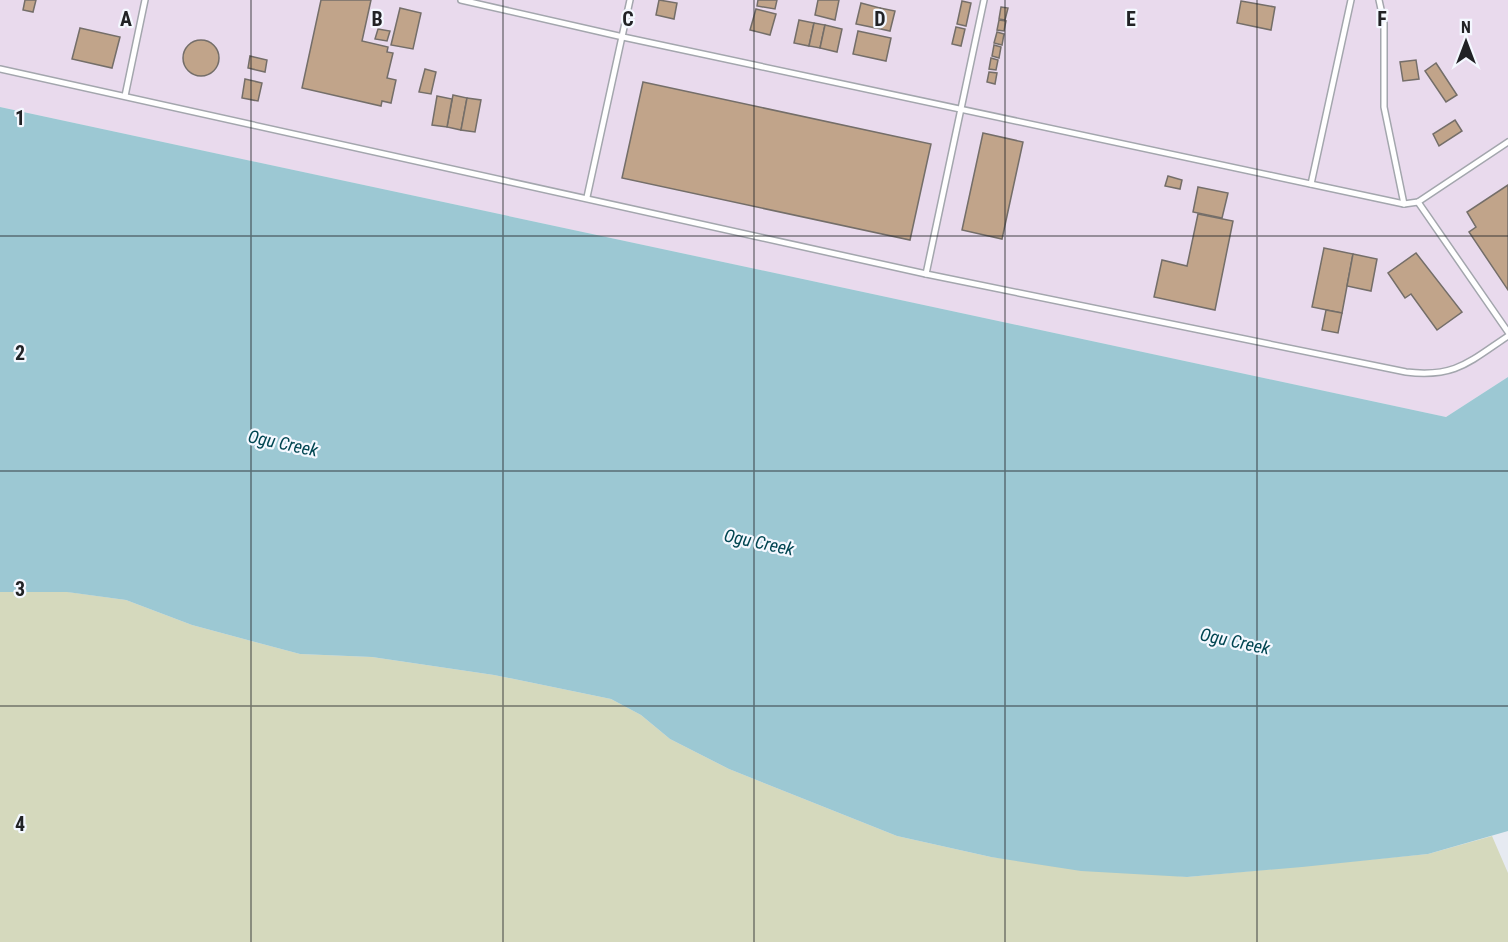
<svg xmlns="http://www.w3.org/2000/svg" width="1508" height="942" font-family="'Roboto Condensed',sans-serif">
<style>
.industrial{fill:#e9daed}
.green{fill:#d5d9bd}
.water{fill:#9cc8d3}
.building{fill:#c1a48a;stroke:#746e69;stroke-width:1.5}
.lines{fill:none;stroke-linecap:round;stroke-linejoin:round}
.lane-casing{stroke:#a3a6ad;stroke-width:8}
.lane{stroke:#fff;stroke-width:5}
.grid{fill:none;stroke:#212225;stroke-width:1.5;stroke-opacity:0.55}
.labels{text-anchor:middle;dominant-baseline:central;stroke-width:4.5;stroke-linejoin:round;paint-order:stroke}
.water-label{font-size:18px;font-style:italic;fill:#004551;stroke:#f4f8ff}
.grid-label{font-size:20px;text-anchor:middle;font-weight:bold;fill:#212225;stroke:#f4f8ff;stroke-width:4.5;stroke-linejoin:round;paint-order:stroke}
</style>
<rect width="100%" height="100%" fill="#e6eaf1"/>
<path class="industrial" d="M0 0H1508V377L1446 417 0 107Z"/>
<path class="green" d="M0 592H68L126 600 192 625 300 654 372 657 494 675 611 699 641 715 670 739 729 769 897 836 991 857 1187 877 1428 854 1492 836 1508 873V942H0Z"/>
<path class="water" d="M0 107 1446 417 1508 377V831L1428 854 1302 867 1187 877 1081 871 991 857 897 836 729 769 670 739 641 715 611 699 494 675 372 657 300 654 192 625 126 600 67 592H0Z"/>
<g class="building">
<path d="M25 0H36L33 12 23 10Z"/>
<path d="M321 0H371L362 41 388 47 387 52 393 53 387 78 396 80 391 103 382 101 381 106 302 88Z"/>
<path d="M659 0 677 3 674 19 656 15Z"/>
<path d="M758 0H777L775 9 757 6Z"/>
<path d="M818 0H839L835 20 815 15Z"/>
<path d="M962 1 971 3 966 26 957 24Z"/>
<path d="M1241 1 1275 7 1271 30 1237 23Z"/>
<path d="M861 3 880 8 876 28 856 24Z"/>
<path d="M1001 7 1008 8 1005 20 999 19Z"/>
<path d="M400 8 421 13 413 49 391 45Z"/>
<path d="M880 8 895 11 890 31 876 28Z"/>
<path d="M756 9 776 14 770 35 750 30Z"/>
<path d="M799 20 814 23 809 46 794 43Z"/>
<path d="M999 20 1006 21 1004 31 997 30Z"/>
<path d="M814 23 825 25 820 48 809 46Z"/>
<path d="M825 25 842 29 837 52 820 48Z"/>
<path d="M956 27 965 29 961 46 952 44Z"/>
<path d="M80 28 120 37 112 68 72 59Z"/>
<path d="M378 29 390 31 387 41 375 39Z"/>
<path d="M858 31 891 38 886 61 853 54Z"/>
<path d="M997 32 1004 34 1002 45 994 43Z"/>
<circle cx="201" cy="58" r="18"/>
<path d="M994 45 1001 47 999 58 992 56Z"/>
<path d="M250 56 267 60 265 72 248 68Z"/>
<path d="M991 58 998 60 996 70 989 69Z"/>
<path d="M1416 60 1419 79 1403 81 1400 62Z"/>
<path d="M1436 63 1457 95 1446 102 1425 71Z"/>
<path d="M425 69 436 72 431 94 419 92Z"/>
<path d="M989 72 997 73 995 84 987 82Z"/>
<path d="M245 79 262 83 258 101 242 98Z"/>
<path d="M643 82 931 144 910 240 622 178Z"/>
<path d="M453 95 467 98 461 130 447 127Z"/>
<path d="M437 96 452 99 447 127 432 125Z"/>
<path d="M467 98 481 100 475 132 461 130Z"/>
<path d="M1455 120 1462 131 1439 146 1433 134Z"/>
<path d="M983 133 1023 142 1002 239 962 230Z"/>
<path d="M1168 176 1182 180 1180 189 1165 186Z"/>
<path d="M1508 185V290L1469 232 1476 227 1467 212Z"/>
<path d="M1198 187 1228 193 1222 218 1193 212Z"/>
<path d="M1198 214 1233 221 1215 310 1154 297 1162 260 1187 266Z"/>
<path d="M1324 248 1353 254 1342 313 1312 307Z"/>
<path d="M1416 253 1462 312 1437 330 1411 294 1405 298 1388 273Z"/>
<path d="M1353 254 1377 259 1371 291 1347 286Z"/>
<path d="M1326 310 1342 313 1338 333 1322 330Z"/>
</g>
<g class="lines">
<defs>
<g id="lane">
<path d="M461 0 623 37 1404 204 1418 202 1508 142"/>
<path d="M1379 0 1384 23V107L1404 204"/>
<path d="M0 69 926 274 1406 372C1455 378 1469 362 1508 336"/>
<path d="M125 96 145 0"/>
<path d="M1311 184 1351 0"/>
<path d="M587 197 630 0"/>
<path d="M1418 202 1508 332"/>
<path d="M926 274 984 0"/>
</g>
</defs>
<use href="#lane" class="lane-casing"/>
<use href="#lane" class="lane"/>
</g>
<path class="grid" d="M251 0V942M503 0V942M754 0V942M1005 0V942M1257 0V942M0 236H1508M0 471H1508M0 706H1508"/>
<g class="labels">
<g class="water-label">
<text transform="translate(283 443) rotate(12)">Ogu Creek</text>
<text transform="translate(759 542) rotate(12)">Ogu Creek</text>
<text transform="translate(1235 641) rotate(12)">Ogu Creek</text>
</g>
</g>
<g class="grid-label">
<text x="126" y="26">A</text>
<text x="377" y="26">B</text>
<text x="628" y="26">C</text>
<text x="880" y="26">D</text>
<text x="1131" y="26">E</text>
<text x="1382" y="26">F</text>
<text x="20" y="125">1</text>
<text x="20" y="360">2</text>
<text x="20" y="596">3</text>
<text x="20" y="831">4</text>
</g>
<g transform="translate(1466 42)" stroke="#f4f8ff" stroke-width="4.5" paint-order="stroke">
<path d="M0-4.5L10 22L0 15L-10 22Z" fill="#212225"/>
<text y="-9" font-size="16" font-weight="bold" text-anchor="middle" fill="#212225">N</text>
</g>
</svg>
